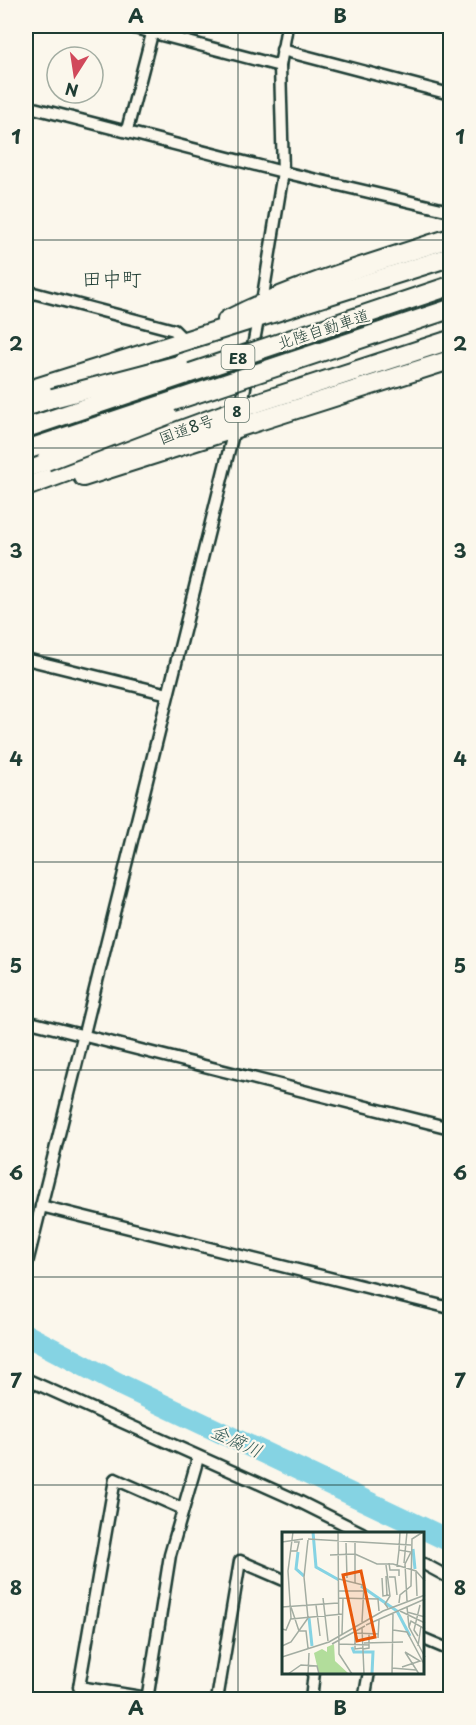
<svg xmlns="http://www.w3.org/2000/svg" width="476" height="1725" font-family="'Playpen Sans','Klee One',sans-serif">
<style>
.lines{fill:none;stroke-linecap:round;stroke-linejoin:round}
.river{stroke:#85d3e3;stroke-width:22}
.street-casing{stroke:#1f3d34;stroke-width:15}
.highway-casing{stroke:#1f3d34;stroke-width:22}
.street{stroke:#fbf7ec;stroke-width:10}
.highway{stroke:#fbf7ec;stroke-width:18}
.highway-bridge-casing{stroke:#1f3d34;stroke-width:22;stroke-linecap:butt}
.highway-bridge{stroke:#fbf7ec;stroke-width:18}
.grid{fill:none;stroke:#1f3d34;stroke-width:1.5;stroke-opacity:0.55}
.labels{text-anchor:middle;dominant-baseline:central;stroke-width:4.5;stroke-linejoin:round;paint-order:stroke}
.shield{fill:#fbf7ec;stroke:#61756b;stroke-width:1.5}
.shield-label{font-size:15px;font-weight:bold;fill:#1f3d34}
.street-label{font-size:16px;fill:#1f3d34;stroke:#fbf7ec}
.water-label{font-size:18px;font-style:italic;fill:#335b57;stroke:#fbf7ec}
.quarter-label{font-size:20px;fill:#1f3d34;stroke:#fbf7ec}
.inset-river{fill:none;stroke:#85d3e3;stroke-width:3}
.inset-road{fill:none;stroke:#a3ada2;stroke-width:1.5}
.view{fill:#e8590c;fill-opacity:0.15;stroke:#e8590c;stroke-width:3}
.inset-edge{fill:none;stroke:#1f3d34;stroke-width:3}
.neatline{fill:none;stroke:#1f3d34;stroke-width:2}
.grid-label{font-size:20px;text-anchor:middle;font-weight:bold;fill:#1f3d34}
</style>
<rect width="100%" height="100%" fill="#fbf7ec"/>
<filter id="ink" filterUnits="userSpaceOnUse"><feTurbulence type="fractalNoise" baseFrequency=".0167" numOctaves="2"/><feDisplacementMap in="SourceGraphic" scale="12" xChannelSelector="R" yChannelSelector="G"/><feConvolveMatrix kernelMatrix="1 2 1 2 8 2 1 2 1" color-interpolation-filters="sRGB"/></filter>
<g filter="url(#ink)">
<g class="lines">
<path class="river" d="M26 1335 121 1385 450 1541"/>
<defs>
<g id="street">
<path d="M127 26 280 66"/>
<path d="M282 50 450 94"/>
<path d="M26 106 283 172 450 211"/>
<path d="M127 130 154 26"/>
<path d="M26 291 174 330 185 341"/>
<path d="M262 302 283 172 280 66 287 26"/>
<path d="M241 408 258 320"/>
<path d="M26 659 168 694"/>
<path d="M26 1021 450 1128"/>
<path d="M41 1206 450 1308"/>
<path d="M26 1267 234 430"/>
<path d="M26 1379 296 1500 362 1533"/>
<path d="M424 1564 450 1578"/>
<path d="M424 1639 450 1650"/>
<path d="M147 1698 79 1687 115 1479 183 1509"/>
<path d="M147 1700 170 1555 198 1458"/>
<path d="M217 1700 240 1561 284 1580"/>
<path d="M311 1700 314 1672"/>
<path d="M364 1700 369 1672"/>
</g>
<g id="highway">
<path d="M227 320C298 284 375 263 450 238"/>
<path d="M26 391 450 257"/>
<path d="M26 407 53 398"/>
<path d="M26 468 46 461"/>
<path d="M83 477 450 360"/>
<path d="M26 487 241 408 450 340"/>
</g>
</defs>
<use href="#street" class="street-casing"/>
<use href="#highway" class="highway-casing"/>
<use href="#street" class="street"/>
<use href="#highway" class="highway"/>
<defs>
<g id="highway-bridge">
<path d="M53 398 179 365"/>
<path d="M26 428 450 286"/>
<path d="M26 450 450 309"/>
<path d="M46 461 167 415"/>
</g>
</defs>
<use href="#highway-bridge" class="highway-bridge-casing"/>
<use href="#highway-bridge" class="highway-bridge"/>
</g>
</g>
<path class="grid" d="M238 26V1700M26 240H450M26 448H450M26 655H450M26 862H450M26 1070H450M26 1277H450M26 1485H450"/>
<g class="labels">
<g class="shield">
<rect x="221.5" y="345" width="33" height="24" rx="4.5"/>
<rect x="225" y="398" width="24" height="24" rx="4.5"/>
</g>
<g class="shield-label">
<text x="238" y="357">E8</text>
<text x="237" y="410">8</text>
</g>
<g class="street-label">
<text transform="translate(323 328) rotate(-18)">北陸自動車道</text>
<text transform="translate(186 428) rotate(-20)">国道8号</text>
</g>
<g class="water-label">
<text transform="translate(237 1440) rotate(25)">金腐川</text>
</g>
<g class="quarter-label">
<text x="112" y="278">田中町</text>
</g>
</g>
<g transform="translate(282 1532)">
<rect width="142" height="142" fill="#fbf7ec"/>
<path d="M52 112 53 129 66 141 37 142 32 121 40 117 45 120V115Z" fill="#b2dd9b"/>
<path class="inset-river" d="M31 0 34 35 57 48M131 17 133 37M16 20 14 37 22 44M79 54 115 79 128 104M27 86 30 114M70 115 72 120H91L90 142"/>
<path class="inset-road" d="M56 0 57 122 70 142M26 7 129 13M0 10 21 7M64 11 65 46M73 11V51M117 18 118 0M9 19H15L17 10H12M73 22 95 32H111L134 39 143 49M48 23 73 22M107 31 108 38H117V44M122 31 125 0M104 33 108 64 103 72 106 76M115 35 117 18 129 20 123 32 125 69M134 40 135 64M104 44 105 63M107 45H113L115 63M100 46 101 64 108 63M57 47 81 53M57 59H81M41 66 46 109M57 66 96 67 97 79M117 71 118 63 129 54 130 7 141 0M34 73 38 104M0 75 56 71M9 75 17 99M125 75 127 95 143 125M118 79 143 91M125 80 143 85M9 87 61 82M80 90 82 53M84 93 143 67M127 95 129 89 143 97M80 96 82 142M0 97 4 98 9 86 6 39 11 0M111 98 125 100 142 132M17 99H24L26 116M73 101V117L81 116M73 101 97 102M60 102 61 66M136 104 132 98 138 73M96 106 97 88M82 111 121 110M50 112 83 94M57 112 87 113M0 114 9 110 26 86 22 45 26 8M136 114 139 94M81 117 87 116V101M123 120 137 142M0 125 47 110 101 79 143 63M120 135 138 129 123 120M110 136 134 138M6 142 19 133 35 134 37 142M26 142 27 121M110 142 111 81"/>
<path class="view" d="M79 39 93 105 75 109 61 43Z"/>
<rect width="142" height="142" class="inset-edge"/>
</g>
<rect width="476" height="1725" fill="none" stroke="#fbf7ec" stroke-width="66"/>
<g transform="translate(75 75) rotate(192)"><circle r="28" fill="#fbf7ec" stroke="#a3ada2" stroke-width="1.5"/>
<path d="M0-4.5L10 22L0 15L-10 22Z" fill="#d1495b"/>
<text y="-9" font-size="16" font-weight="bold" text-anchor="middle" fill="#1f3d34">N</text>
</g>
<rect x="33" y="33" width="410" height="1659" class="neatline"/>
<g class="grid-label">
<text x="136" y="23">A</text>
<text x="340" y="23">B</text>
<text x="16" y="144">1</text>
<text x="460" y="144">1</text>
<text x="16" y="351">2</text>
<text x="460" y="351">2</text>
<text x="16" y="558">3</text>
<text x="460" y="558">3</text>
<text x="16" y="766">4</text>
<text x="460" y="766">4</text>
<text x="16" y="973">5</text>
<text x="460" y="973">5</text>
<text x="16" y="1180">6</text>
<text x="460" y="1180">6</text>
<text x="16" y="1388">7</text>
<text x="460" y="1388">7</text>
<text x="16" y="1595">8</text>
<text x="460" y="1595">8</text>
<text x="136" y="1715">A</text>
<text x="340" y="1715">B</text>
</g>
</svg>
